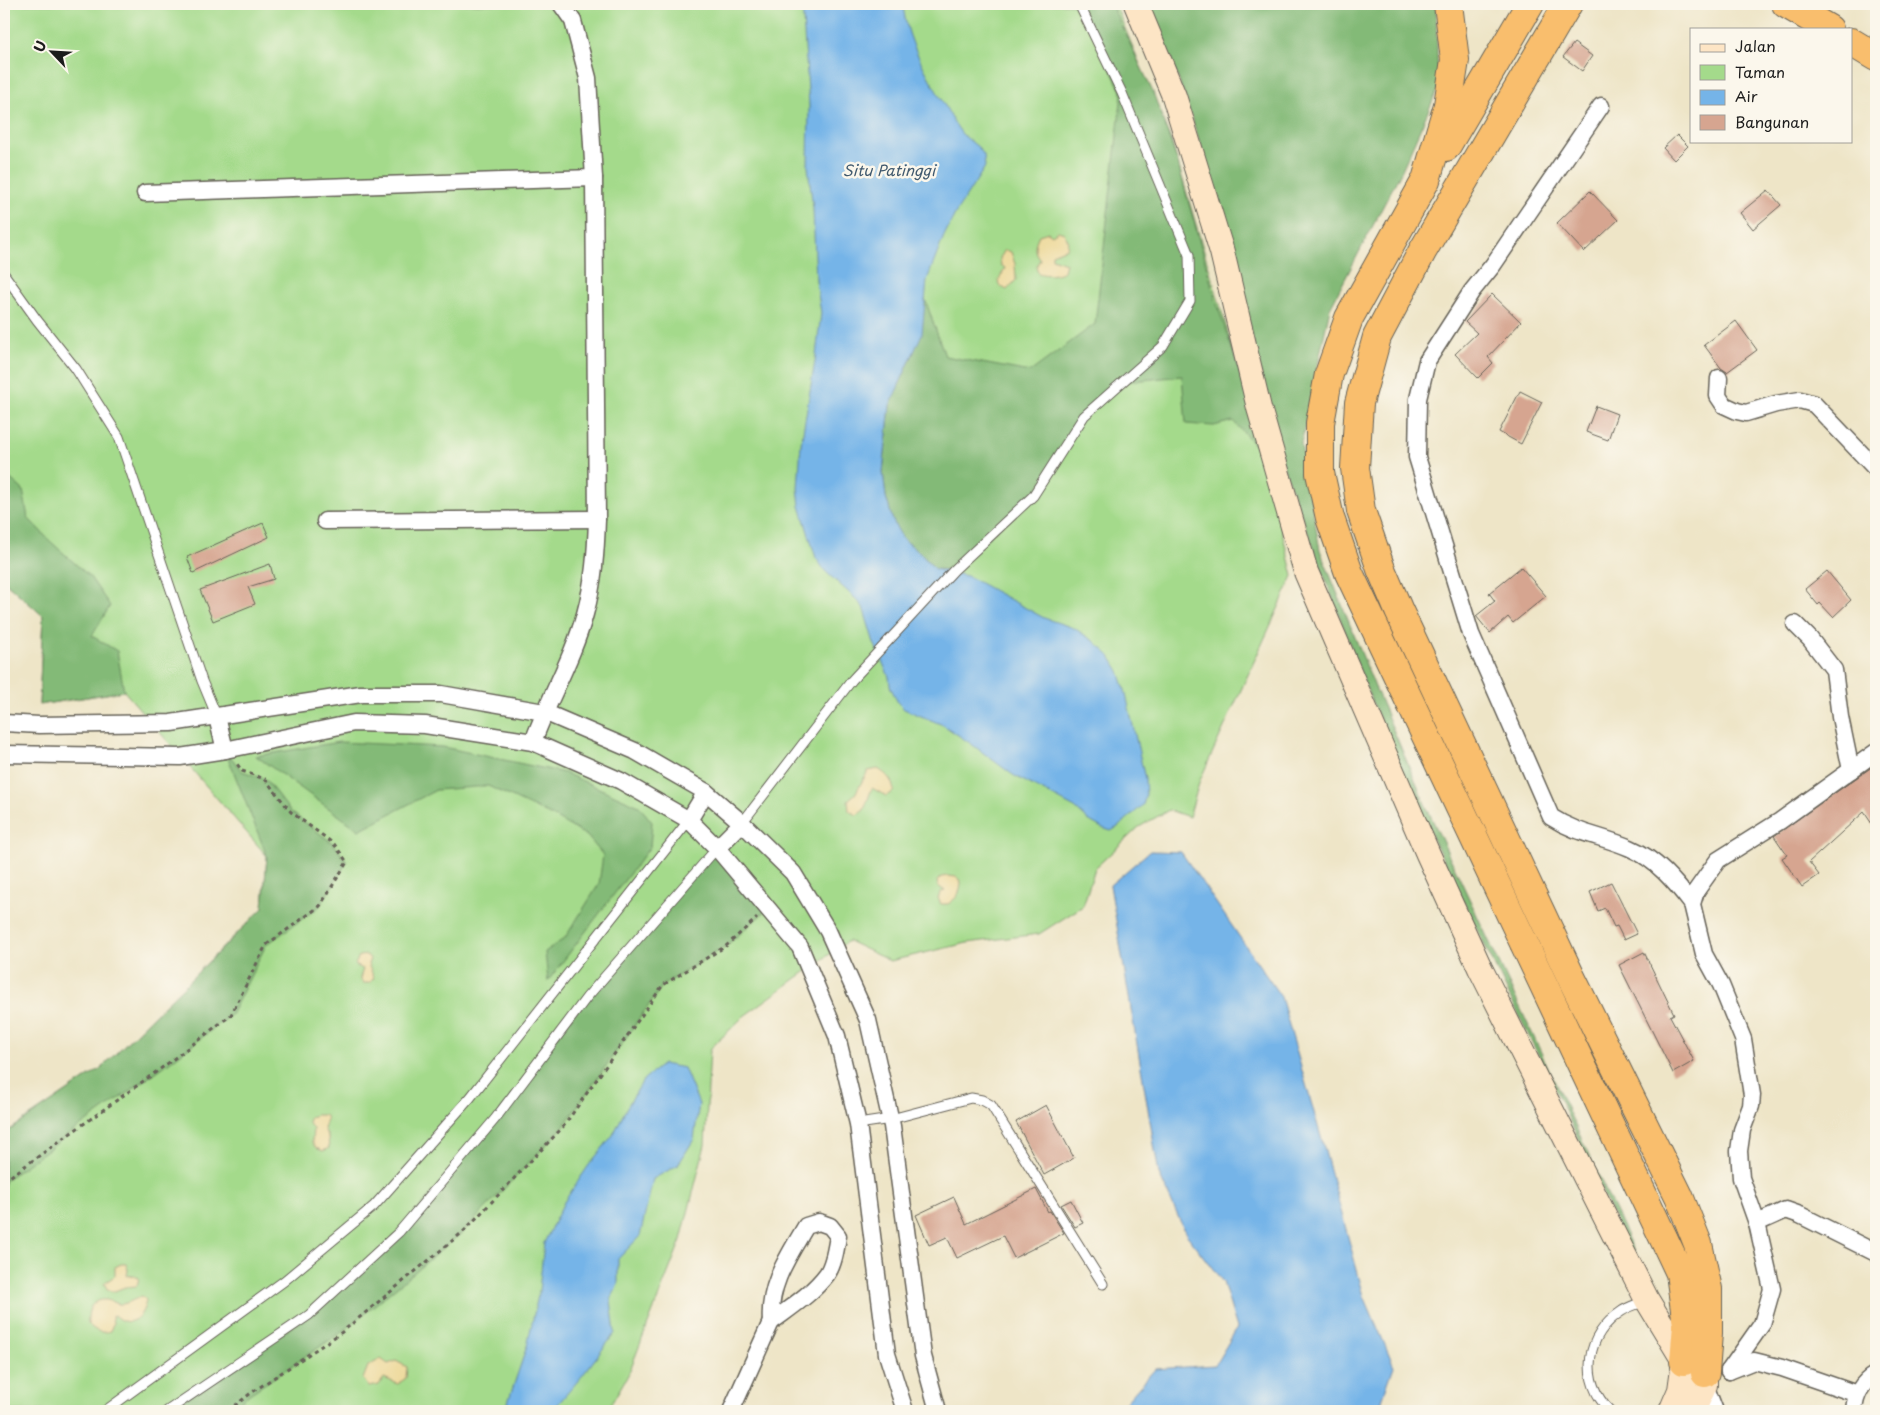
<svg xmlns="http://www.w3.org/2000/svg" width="1880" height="1415" font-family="'Playpen Sans',sans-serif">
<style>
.green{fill:#a4da8b;stroke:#607b54}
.forest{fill:#83ba77;stroke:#506b4a}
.sand{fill:#eeda9e;stroke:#857b5d}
.water{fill:#75b4e8;stroke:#486882}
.building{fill:#d6a590}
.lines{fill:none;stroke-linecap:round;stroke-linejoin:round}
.service-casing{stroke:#666258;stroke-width:11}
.minor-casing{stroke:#666258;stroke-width:19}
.secondary-casing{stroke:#666258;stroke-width:26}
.motorway-casing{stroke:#666258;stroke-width:30}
.path{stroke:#666258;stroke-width:3;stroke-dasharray:4 4;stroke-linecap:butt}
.service{stroke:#fff;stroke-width:9}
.minor{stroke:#fff;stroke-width:16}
.secondary{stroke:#fde5c5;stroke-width:24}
.motorway{stroke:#f9be6d;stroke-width:28}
.labels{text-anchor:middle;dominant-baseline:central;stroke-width:5;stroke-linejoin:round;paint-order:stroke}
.water-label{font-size:15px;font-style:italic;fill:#40596e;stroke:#fbf7ec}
</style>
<rect width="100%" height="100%" fill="#fbf7ec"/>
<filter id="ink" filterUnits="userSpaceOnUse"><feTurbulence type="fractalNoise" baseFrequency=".02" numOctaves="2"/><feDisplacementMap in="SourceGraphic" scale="10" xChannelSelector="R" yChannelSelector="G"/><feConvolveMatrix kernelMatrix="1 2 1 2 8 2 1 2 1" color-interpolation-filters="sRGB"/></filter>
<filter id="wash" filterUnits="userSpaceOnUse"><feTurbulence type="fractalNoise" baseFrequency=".0096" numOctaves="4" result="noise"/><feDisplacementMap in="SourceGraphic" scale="20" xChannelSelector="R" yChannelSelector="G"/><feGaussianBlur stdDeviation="1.12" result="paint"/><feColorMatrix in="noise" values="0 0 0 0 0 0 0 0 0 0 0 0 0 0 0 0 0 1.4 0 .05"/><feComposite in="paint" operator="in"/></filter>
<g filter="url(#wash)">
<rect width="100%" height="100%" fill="#eee5c7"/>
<path class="green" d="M4 4H1115L1171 140 1255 423 1293 576 1200 780 1189 817 1169 810 1139 827 1095 868 1083 906 1039 934 967 943 890 961 848 941 744 1016 710 1049 705 1145 681 1240 628 1375 607 1411H4V1134L100 1069 263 908 267 856 124 691 39 705 43 615 4 581Z"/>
<g class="forest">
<path d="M1079 4H1111L1153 92 1177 160 1216 301 1270 464 1245 434 1233 421 1214 426 1186 424 1182 376 1123 382 1084 416 1033 496 954 570 935 569 918 551 902 538 893 521 886 497 883 472 890 405 914 352 924 296 945 356 1030 372 1095 324 1122 93Z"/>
<path d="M1144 4H1436L1438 89 1402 170 1330 308 1301 444 1320 550 1375 687 1425 804 1645 1275 1641 1278 1563 1106 1417 806 1367 690 1285 472 1217 193 1178 78Z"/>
<path d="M4 473 23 490 28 518 50 541 90 577 110 606 92 636 117 651 124 691 39 705 43 616 4 581Z"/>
<path d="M339 742 443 747 565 773 639 806 652 822 650 847 548 981 545 952 565 938 599 884 603 855 587 836 552 816 488 786 436 790 359 830 256 756Z"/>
<path d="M225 750 242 771 265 779 291 812 334 844 347 862 320 906 266 945 231 1015 163 1067 4 1181V1134L100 1069 263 908 267 856Z"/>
<path d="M717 848 769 908 726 946 663 985 563 1127 464 1231 342 1332 251 1393 228 1411H167L309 1315 399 1232 495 1118 587 997Z"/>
</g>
<g class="sand">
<path d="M1058 231 1064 233 1068 240 1067 248 1052 254V258L1066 263 1064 271C1057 275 1047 276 1038 273L1036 267 1040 259C1032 251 1035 243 1039 235L1048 232 1052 235Z"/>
<path d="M1005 250 1011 252 1015 264 1016 280 1007 290 1000 286 998 282 1005 268 1001 265 1000 258Z"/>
<path d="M878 769C888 775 892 780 894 791L886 796 872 788 864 810 857 815 849 811 848 800 855 794 868 771Z"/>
<path d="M948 876 956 877 961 881C961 893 957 898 948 904H941L938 898 941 892 945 891 938 886 937 881 941 877Z"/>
<path d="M367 955 370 959 368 964 374 978 369 983H363L360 978 363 969 355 965 359 956Z"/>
<path d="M317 1115H325L327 1119 324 1129 328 1137 329 1148 323 1151 316 1148 312 1142 313 1129 308 1122 310 1117Z"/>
<path d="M121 1264H126L128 1270 127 1276 134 1275 139 1278 137 1286 125 1287 112 1292 107 1289 104 1283 115 1276V1267Z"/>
<path d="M142 1296 146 1300C144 1317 129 1330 114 1315L112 1316 113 1324 110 1331C101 1334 95 1331 88 1324 87 1311 91 1298 107 1300 111 1301 115 1303 119 1304 125 1305 135 1299 142 1296Z"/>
<path d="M381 1359 388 1364 396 1361 407 1367 406 1378 398 1384 384 1378 379 1385 369 1387 363 1379 368 1366Z"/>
</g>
<g class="water">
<path d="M802 4H903C906 45 936 88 955 124L962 134 979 148 984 155 985 167 955 214 944 236 927 280 922 334 890 405 883 472 886 497 893 521 902 538 918 551 935 569 967 576 1044 618 1074 628 1095 642 1110 656 1119 671 1125 690 1145 779 1146 794 1143 805 1118 827 1111 831 1102 828 1088 820 1075 808 1013 775 970 743 943 725 904 709 898 703 890 686 889 677 874 643 863 607 856 599 825 571 816 558 800 506 798 488 801 444 816 355 821 313 816 281 813 208 808 167 809 105Z"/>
<path d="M1150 851 1181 852 1281 997 1323 1144 1364 1296 1394 1366 1382 1400 1381 1411H1118L1155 1369 1215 1365 1237 1328 1223 1282 1186 1234 1159 1174 1110 885Z"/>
<path d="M663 1064 684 1068 699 1104 694 1139 678 1165 653 1179 640 1236 618 1259V1283L611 1300 615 1333 582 1376 552 1411H505L527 1346 539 1291 544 1243 564 1202 589 1165 613 1135 627 1107 644 1079Z"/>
</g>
<g id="blocks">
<g class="building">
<path d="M1574 43 1592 56 1582 71 1563 57Z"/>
<path d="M1677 135 1688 146 1674 160 1663 148Z"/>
<path d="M1768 190 1781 205 1753 229 1740 213Z"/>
<path d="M1590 191 1618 220 1584 252 1557 223Z"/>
<path d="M1492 294 1521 322 1488 357 1493 363 1478 378 1455 354 1477 333 1465 322Z"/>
<path d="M1736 321 1757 350 1727 372 1721 368 1704 345Z"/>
<path d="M1520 391 1542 402 1521 444 1499 432Z"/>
<path d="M1596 406 1617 414 1608 440 1586 432Z"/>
<path d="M263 523 269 537 193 573 187 557Z"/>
<path d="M270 564 274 579 248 587 255 604 213 621 200 590Z"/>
<path d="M1521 567 1546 596 1513 623 1508 617 1490 633 1476 616 1495 601 1489 593Z"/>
<path d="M1827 571 1851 600 1833 617 1820 603 1818 605 1805 589Z"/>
<path d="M1876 764V830L1864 812 1809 862 1819 875 1802 887 1782 858 1787 855 1774 836Z"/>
<path d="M1611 882 1637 934 1624 940 1617 926 1614 927 1605 908 1598 911 1590 892Z"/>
<path d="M1644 952 1674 1014 1670 1016 1694 1061 1673 1073 1619 965Z"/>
<path d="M1046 1105 1074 1158 1044 1175 1016 1122Z"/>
<path d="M1036 1189 1048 1212 1050 1211 1064 1233 1014 1258 1003 1236 957 1258 947 1237 929 1245 916 1215 954 1197 966 1224Z"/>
<path d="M1071 1200 1083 1223 1075 1227 1061 1205Z"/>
</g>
</g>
</g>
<g filter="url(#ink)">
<use href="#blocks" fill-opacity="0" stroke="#666258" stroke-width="1"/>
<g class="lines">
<defs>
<g id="service">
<path d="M4 274 37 320 76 369 119 437 202 681 217 717"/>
<path d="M742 823 852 680 954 570 1033 496 1084 416 1163 346 1190 301 1189 255 1122 93 1079 4"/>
<path d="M858 1124 891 1119 971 1098 982 1100 991 1105 1103 1284"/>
<path d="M105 1411 284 1281 374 1206 470 1098 689 820"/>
<path d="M167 1411 309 1315 399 1232 495 1119 587 997 717 848"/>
<path d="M1610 1411C1579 1380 1585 1335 1622 1311 1629 1306 1639 1304 1647 1300"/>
</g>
<g id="minor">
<path d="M1601 106 1493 265 1472 291 1427 361 1418 399 1417 457 1471 634 1551 817C1577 834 1603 836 1630 848 1656 859 1675 882 1692 904"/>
<path d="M145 193 594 178"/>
<path d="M1719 378 1718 396 1724 405 1737 411 1746 413 1776 404 1800 400 1814 404 1876 469"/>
<path d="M325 521 597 519"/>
<path d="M1795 624 1810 639 1834 670 1840 717 1851 770"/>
<path d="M217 717 225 750"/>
<path d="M4 723 39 725 171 723 361 694H441L544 712 635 751 706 792 742 823 793 873 828 931 868 1020 892 1126 923 1356 938 1411"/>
<path d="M533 742C549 698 573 658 585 614 594 582 596 551 597 519L594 178 588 78 573 21 561 4"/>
<path d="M4 754 180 757 225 750 354 723 425 725 533 742 621 781 689 820 717 848 800 947 837 1036 858 1124 887 1354 905 1411"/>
<path d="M689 820 706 792"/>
<path d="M717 848 742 823"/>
<path d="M819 1222 830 1226 838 1236C836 1248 834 1264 827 1274 812 1294 791 1307 771 1322 768 1285 788 1257 806 1226Z"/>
<path d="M1757 1223 1786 1210 1800 1215 1876 1253"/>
<path d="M1729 1371 1762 1324 1772 1289 1757 1223 1741 1178 1739 1151 1742 1130 1751 1106 1752 1095 1743 1039 1721 985 1704 954 1692 904 1696 891 1718 860 1780 821 1876 752"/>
<path d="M1729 1371 1754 1361 1782 1368 1857 1394"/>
<path d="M1705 1385 1715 1411"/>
<path d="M731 1411 771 1322"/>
<path d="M1854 1411C1855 1395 1862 1382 1876 1374"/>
</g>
<g id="secondary">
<path d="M1136 4 1174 96 1222 252 1259 408 1306 572 1428 854 1480 968 1647 1300 1684 1361 1690 1368"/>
<path d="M1689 1364 1705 1373V1385L1693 1411"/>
<path d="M1671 1411 1680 1390 1684 1361"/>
</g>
<g id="motorway">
<path d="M1448 4 1455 60 1448 105 1426 180 1349 318 1329 374 1320 423V473L1330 518 1349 573 1680 1273 1687 1325 1684 1361"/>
<path d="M1568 4 1422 252 1377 337 1359 403 1355 468 1361 511 1381 569 1399 611 1571 977 1679 1196 1698 1244 1708 1289V1333L1705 1373"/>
<path d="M1786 4 1829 29"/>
<path d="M1851 42 1876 57"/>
<path d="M1446 147 1530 4"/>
</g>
</defs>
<use href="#service" class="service-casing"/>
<use href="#minor" class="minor-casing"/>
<use href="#secondary" class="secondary-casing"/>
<use href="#motorway" class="motorway-casing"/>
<g class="path">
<path d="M4 1181 163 1067 231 1015 266 945 320 906 347 862 334 844 291 812 265 779 242 771 237 764"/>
<path d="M228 1411 251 1393 342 1332 464 1231 563 1127 663 985 726 946 757 918"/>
</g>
<use href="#service" class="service"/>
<use href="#minor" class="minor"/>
<use href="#secondary" class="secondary"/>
<use href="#motorway" class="motorway"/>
</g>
</g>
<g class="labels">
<g class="water-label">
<text x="889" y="169">Situ Patinggi</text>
</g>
</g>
<rect width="1880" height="1415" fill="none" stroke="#fbf7ec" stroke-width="20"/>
<rect x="1690" y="28" width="162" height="115" fill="#fbf7ec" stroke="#a29f99"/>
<rect x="1700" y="44" width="25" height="8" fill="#fde5c5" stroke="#a29f99"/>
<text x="1735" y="52" font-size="15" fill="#1c1c1c">Jalan</text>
<rect x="1700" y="65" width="25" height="15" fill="#a4da8b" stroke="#a29f99"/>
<text x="1735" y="78" font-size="15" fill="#1c1c1c">Taman</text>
<rect x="1700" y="90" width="25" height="15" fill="#75b4e8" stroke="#a29f99"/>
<text x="1735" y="102" font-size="15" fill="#1c1c1c">Air</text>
<rect x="1700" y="115" width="25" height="15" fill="#d6a590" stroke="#a29f99"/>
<text x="1735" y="128" font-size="15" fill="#1c1c1c">Bangunan</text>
<g transform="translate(52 52) rotate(295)" stroke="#fbf7ec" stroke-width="4" paint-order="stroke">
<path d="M0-4L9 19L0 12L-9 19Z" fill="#1c1c1c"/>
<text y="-8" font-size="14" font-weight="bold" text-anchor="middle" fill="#1c1c1c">U</text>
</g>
</svg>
